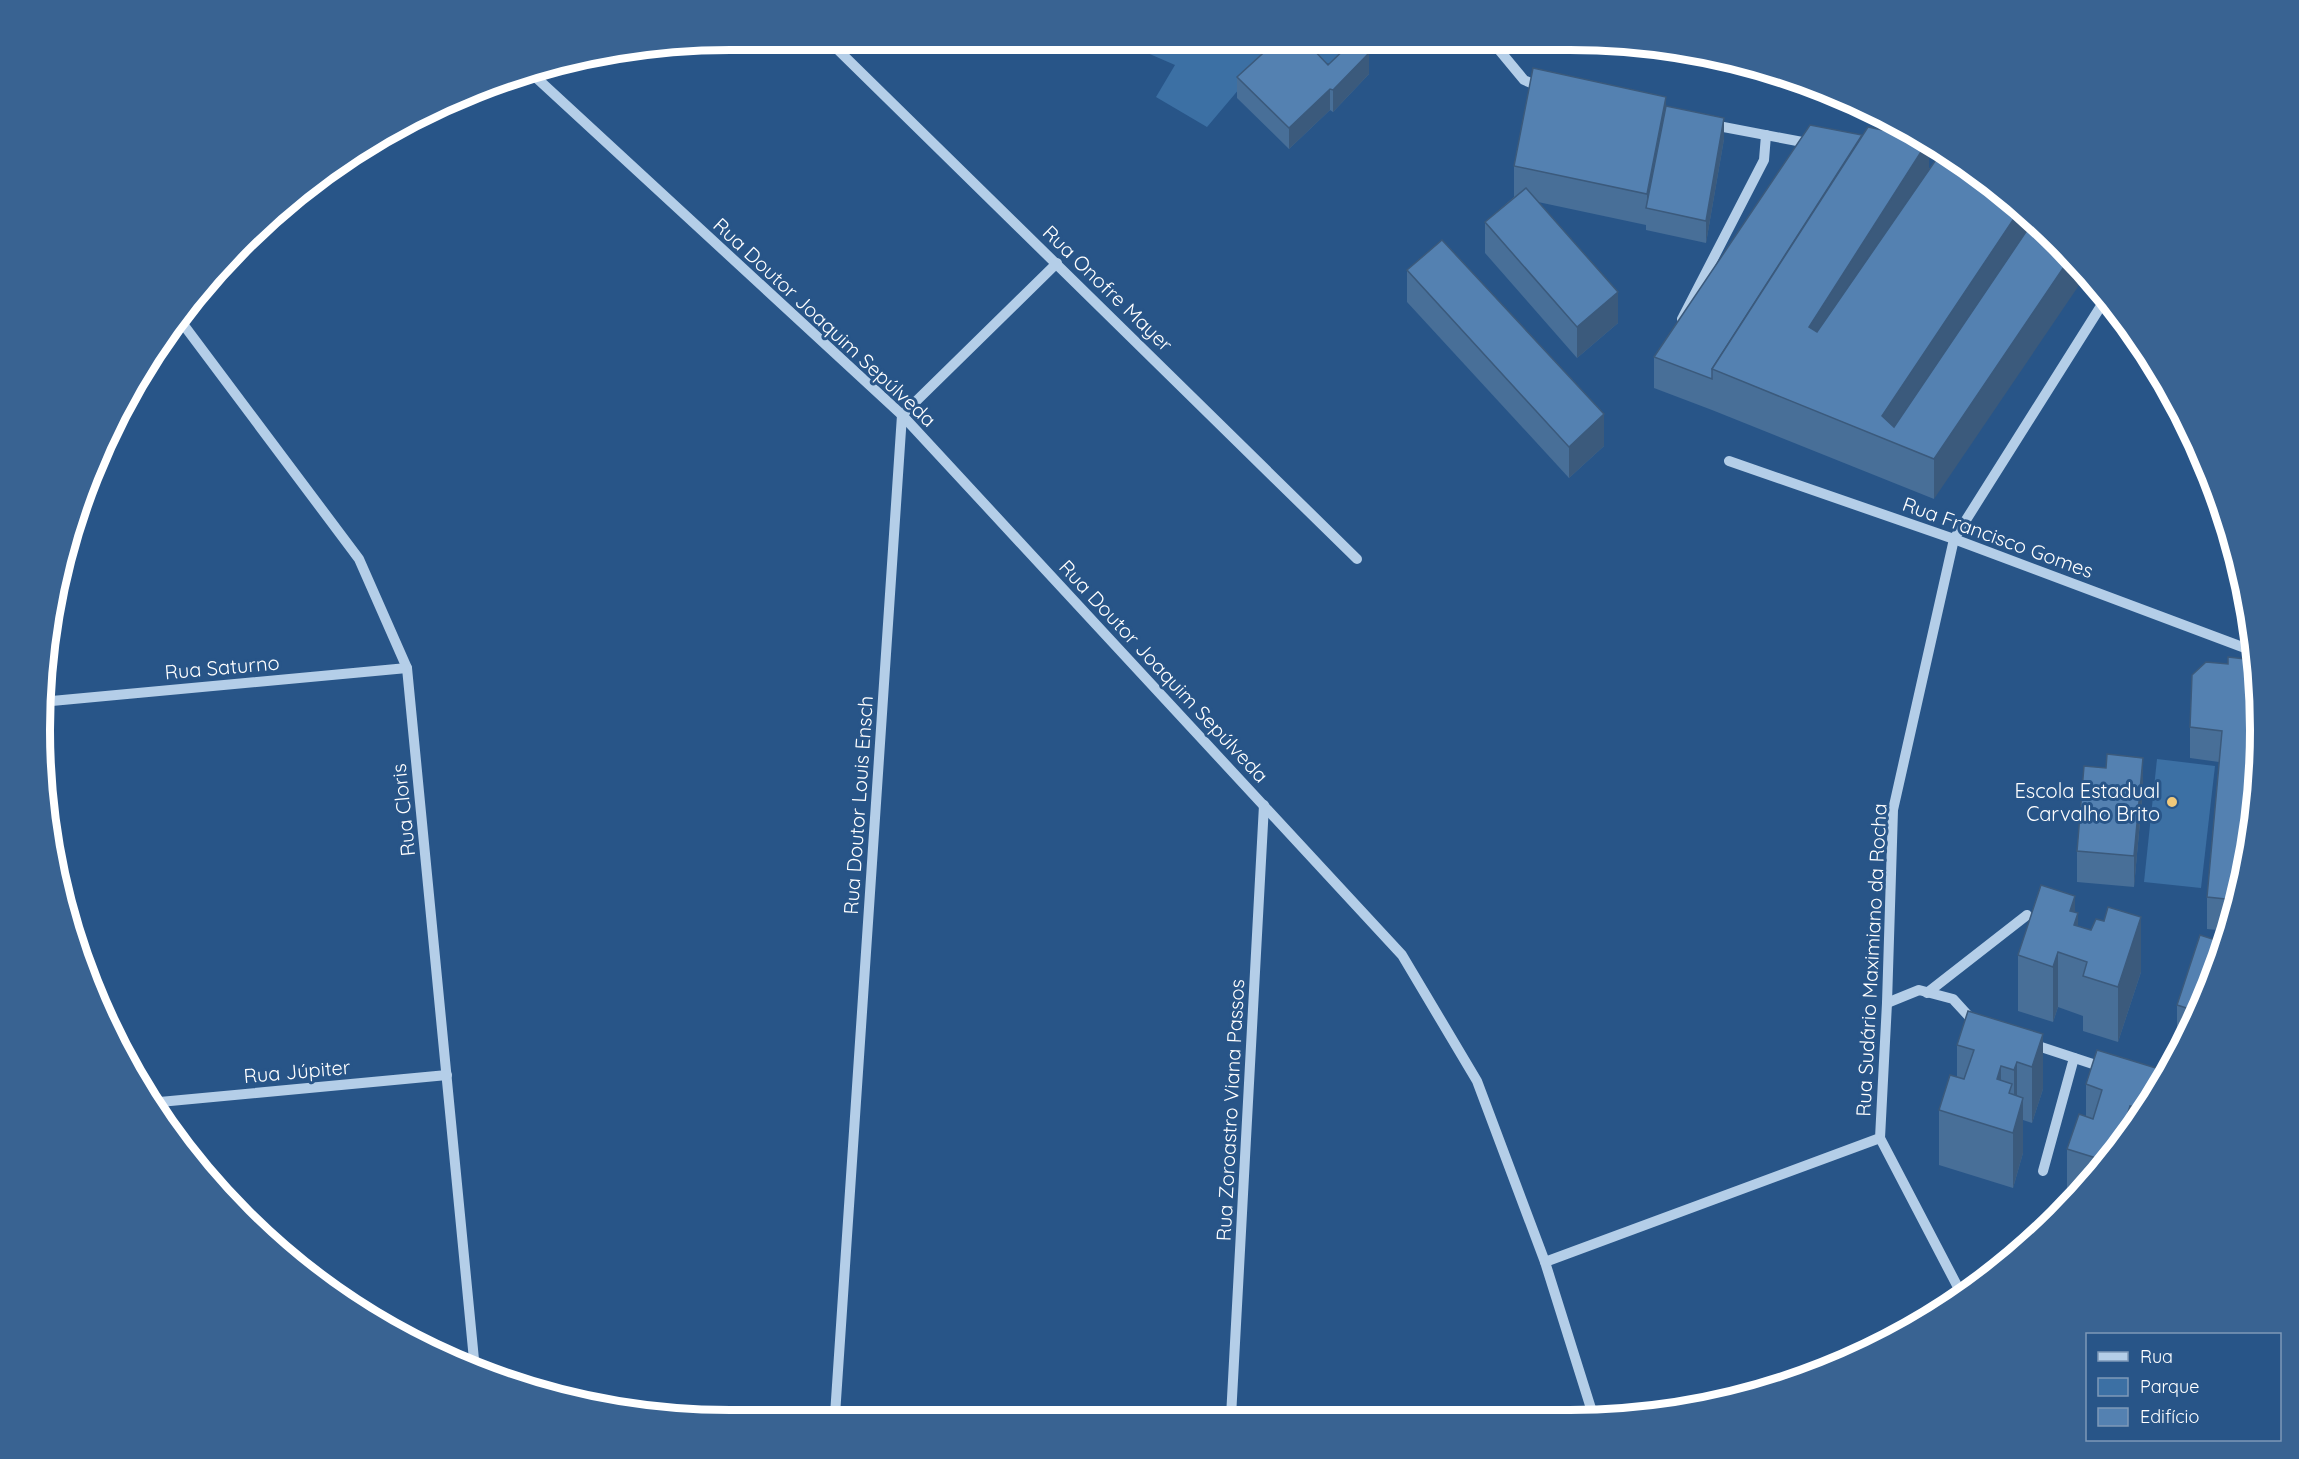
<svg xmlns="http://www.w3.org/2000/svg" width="2299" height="1459" font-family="Quicksand,sans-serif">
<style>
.green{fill:#3c70a4}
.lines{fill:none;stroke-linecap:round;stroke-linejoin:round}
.minor{stroke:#b4cee8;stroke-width:10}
.wall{fill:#486f98}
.shaded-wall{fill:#3b5a7c}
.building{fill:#5481b1;stroke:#3b5a7c;stroke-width:1.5}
.poi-dot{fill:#f1c97a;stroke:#285588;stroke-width:2}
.labels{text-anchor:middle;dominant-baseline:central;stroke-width:6;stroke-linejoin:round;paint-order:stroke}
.street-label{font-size:20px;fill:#fff;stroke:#285588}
.poi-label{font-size:20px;fill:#fff;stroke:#285588;text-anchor:end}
.rim{fill:none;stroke:#fff;stroke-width:8}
</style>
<rect width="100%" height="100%" fill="#285588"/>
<g class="green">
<path d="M1129 45H1362L1349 66 1267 56 1207 127 1156 97 1175 65Z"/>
<path d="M2157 759 2215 766 2201 888 2144 882Z"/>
</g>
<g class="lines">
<g class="minor">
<path d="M833 45 1357 559"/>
<path d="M1495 45 1524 80 1543 88"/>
<path d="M529 71 902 415 1402 955 1477 1081 1545 1262 1594 1418"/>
<path d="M1713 125 1813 144"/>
<path d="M177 316 359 559 407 668 475 1370"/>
<path d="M1682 319 1764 160 1766 135"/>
<path d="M1729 461 1954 539 2253 651"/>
<path d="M41 702 407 668"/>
<path d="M1927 993 2027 915"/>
<path d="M1887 1003 1919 990 1953 999 1975 1023"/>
<path d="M2032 1044 2105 1068"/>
<path d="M149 1103 447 1075"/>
<path d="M1880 1138 1962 1295"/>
<path d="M2043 1171 2074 1058"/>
<path d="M1545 1262 1880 1138 1887 1003 1893 810 1954 539 2106 298"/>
<path d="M835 1415 902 415 1057 263"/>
<path d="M1231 1417 1264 805"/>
</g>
</g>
<g class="wall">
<path d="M1328 65 1369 74 1333 112 1330 110 1289 149 1237 98V77Z"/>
<path d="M1666 106 1724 139 1706 243 1646 230V225L1538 202 1618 323 1577 358 1485 253V222L1514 197V166Z"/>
<path d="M1862 135 1929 141V169L1942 151 1934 499 1712 410 1654 388V357Z"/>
<path d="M1407 270 1604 446 1569 478 1407 302Z"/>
<path d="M2206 662 2254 819 2228 931 2207 929V897L2219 762 2190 758V727Z"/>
<path d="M2106 768 2143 789 2134 887 2077 882V851Z"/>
<path d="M2075 912 2078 926 2141 972 2118 1042 2083 1031V1016L2058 1007 2053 1022 2018 1011V955Z"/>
<path d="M2223 951 2177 1054V1005Z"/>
<path d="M2043 1034V1089L2032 1123 2023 1120V1153L2013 1188 1939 1165V1110L1957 1077V1045Z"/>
<path d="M2168 1074 2089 1185 2067 1205V1149L2086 1117V1084Z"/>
</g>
<g class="shaded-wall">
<path d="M1369 53V74L1333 112V90Z"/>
<path d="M1330 89V110L1289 149V128Z"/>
<path d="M1666 97V128L1647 209V194Z"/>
<path d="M1724 118V139L1706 243V221Z"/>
<path d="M1928 141H1929V180L1809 367V327Z"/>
<path d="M2021 208 2038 224 1892 442 1882 416Z"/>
<path d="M2070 258 2086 275 1934 499V459Z"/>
<path d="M1618 292V323L1577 358V327Z"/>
<path d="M1604 414V446L1569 478V447Z"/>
<path d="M2143 758V789L2134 887V856Z"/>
<path d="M2075 896V922L2078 913V959L2070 911Z"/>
<path d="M2141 917V972L2118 1042V987Z"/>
<path d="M2058 952V1007L2053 1022V967Z"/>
<path d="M2043 1034V1089L2032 1123V1067Z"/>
<path d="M2017 1062V1118L2014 1125V1070Z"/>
<path d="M2001 1066V1121L1997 1079Z"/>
<path d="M2023 1098V1153L2013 1188V1133Z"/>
<path d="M2130 1106V1127L2126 1119Z"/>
</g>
<g class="building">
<path d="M1272 45H1309L1328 65 1349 45 1369 53 1333 90 1330 89 1289 128 1237 77Z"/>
<path d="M1533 68 1666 97 1647 194 1514 166Z"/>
<path d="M1666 106 1724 118 1706 221 1646 208Z"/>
<path d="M1810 125 1862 135 1712 369V379L1654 357Z"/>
<path d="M1868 127 1925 139 1928 141 1809 327 1817 332 1942 151 2021 208 1882 416 1894 427 2034 220 2070 258 1934 459 1712 369Z"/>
<path d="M1526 188 1618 292 1577 327 1485 222Z"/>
<path d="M1442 240 1604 414 1569 447 1407 270Z"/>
<path d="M2228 657 2254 660 2258 684 2254 819 2235 900 2207 897 2222 731 2190 727 2192 675 2206 662 2228 664Z"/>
<path d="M2107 754 2143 758 2134 856 2077 851 2084 766 2106 768Z"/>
<path d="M2041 885 2075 896 2070 911 2078 913 2074 925 2091 930 2096 919 2104 921 2108 907 2141 917 2118 987 2083 976 2087 962 2058 952 2053 967 2018 955Z"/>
<path d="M2200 935 2225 943 2223 951 2196 1011 2177 1005Z"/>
<path d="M1968 1011 2043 1034 2032 1067 2017 1062 2014 1070 2001 1066 1997 1079 2012 1084 2009 1093 2023 1098 2013 1133 1939 1110 1950 1075 1964 1079 1974 1050 1957 1045Z"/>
<path d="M2097 1050 2169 1072 2147 1103 2145 1102 2143 1109 2130 1106 2126 1119 2134 1122 2106 1161 2067 1149 2079 1114 2093 1119 2102 1090 2086 1084Z"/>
</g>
<circle class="poi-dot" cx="2172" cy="802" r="6"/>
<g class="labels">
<g class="street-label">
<text transform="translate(1108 288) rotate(44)">Rua Onofre Mayer</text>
<text transform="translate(825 322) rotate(43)">Rua Doutor Joaquim Sepúlveda</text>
<text transform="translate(1998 537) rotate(20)">Rua Francisco Gomes</text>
<text transform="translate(222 667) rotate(-5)">Rua Saturno</text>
<text transform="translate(1164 671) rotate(47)">Rua Doutor Joaquim Sepúlveda</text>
<text transform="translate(858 805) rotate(-86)">Rua Doutor Louis Ensch</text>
<text transform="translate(403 810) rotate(-96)">Rua Cloris</text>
<text transform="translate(1871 960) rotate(-87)">Rua Sudário Maximiano da Rocha</text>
<text transform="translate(297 1071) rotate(-5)">Rua Júpiter</text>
<text transform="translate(1230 1110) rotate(-87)">Rua Zoroastro Viana Passos</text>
</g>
<g class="poi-label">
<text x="2160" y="790">Escola Estadual<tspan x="2160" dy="23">Carvalho Brito</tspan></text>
</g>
</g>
<path d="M0 0H2299V1459H0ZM730 50H1570A680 680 0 0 1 2250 730V730A680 680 0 0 1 1570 1410H730A680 680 0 0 1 50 730V730A680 680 0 0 1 730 50Z" fill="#396392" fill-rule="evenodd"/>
<path class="rim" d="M730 50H1570A680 680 0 0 1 2250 730V730A680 680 0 0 1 1570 1410H730A680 680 0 0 1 50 730V730A680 680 0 0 1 730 50Z"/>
<rect x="2086" y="1333" width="195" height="108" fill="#285588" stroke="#7e99b8" stroke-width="1.5"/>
<rect x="2098" y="1352" width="30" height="9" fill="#b4cee8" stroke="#7e99b8" stroke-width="1.5"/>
<text x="2140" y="1363" font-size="18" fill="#ffffff">Rua</text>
<rect x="2098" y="1378" width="30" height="18" fill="#3c70a4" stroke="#7e99b8" stroke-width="1.5"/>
<text x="2140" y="1393" font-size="18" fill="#ffffff">Parque</text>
<rect x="2098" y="1408" width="30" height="18" fill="#5481b1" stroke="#7e99b8" stroke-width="1.5"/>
<text x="2140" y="1423" font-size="18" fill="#ffffff">Edifício</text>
</svg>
